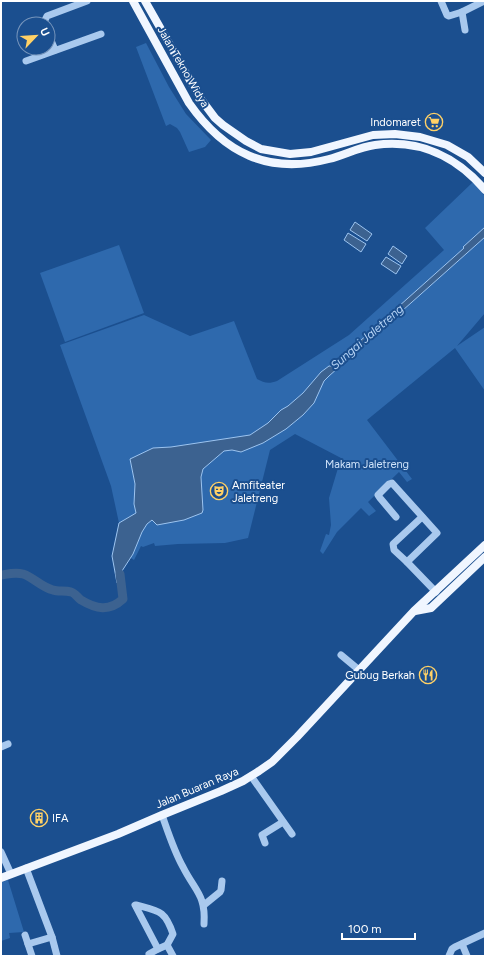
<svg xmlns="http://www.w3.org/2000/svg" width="486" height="957" font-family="Figtree,sans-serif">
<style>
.green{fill:#2e69ad}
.water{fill:#3c6290;stroke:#9cc4f0}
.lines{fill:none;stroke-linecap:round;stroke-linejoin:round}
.river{stroke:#3c6290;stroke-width:9}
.minor{stroke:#a9c9ee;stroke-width:7}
.major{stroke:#f0f6ff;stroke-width:8}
.labels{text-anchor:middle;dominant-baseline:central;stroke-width:4;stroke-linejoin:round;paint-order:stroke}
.street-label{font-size:11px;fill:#fff;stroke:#1b4f8f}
.poi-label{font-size:11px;fill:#fff;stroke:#1b4f8f;text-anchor:end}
.park-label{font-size:11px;fill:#cfe3fa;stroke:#1b4f8f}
.water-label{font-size:12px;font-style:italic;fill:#b5d3f5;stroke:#1b4f8f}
</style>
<rect width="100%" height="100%" fill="#1b4f8f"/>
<g class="green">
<path d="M146 43 169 87 186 114 211 140 205 147 189 152 180 132 177 128 170 124 166 126 136 47Z"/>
<path d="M473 182 485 196V313L457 346 485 327V391L455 348 367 420 412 479 407 482 399 472 368 502 376 511 369 516 361 508 337 532 323 554 320 551 326 534 329 535 331 525 329 498 341 458 295 434 270 450 248 538 225 543 178 544 155 546 154 543 143 547 141 546 134 560 131 558 112 556 119 523 111 486 60 345 144 315 190 336 234 321 257 379C264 383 269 384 277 381L349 335 444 250 425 228Z"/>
<path d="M119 245 144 313 65 342 40 273Z"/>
<path d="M8 880 24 932 9 933 10 938 1 941V882Z"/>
</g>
<g class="water">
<path d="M355 222 372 234 367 241 350 230Z"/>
<path d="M485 227V237L329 376 324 381 314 403 303 415 286 429 263 443 241 452 232 450 224 451 203 469 201 477 203 510 202 513 184 520 157 525 152 520 147 524 142 532 133 554 122 571 124 586 117 583 112 556 119 523 136 513 134 504 135 484 130 459 153 448 171 447 250 435 268 423 281 410 288 406 303 393 321 372 329 366H332L464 248 463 247Z"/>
<path d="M348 233 366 244 361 252 344 240Z"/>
<path d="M393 246 407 256 402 264 388 254Z"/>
<path d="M386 257 401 266 396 274 381 264Z"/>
</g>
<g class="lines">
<path class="river" d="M1 575C8 574 15 572 23 574 33 577 41 587 53 590 58 592 65 590 71 592 75 593 78 598 81 600 96 609 109 612 123 599L120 574"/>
<g class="minor">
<path d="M441 1 447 15 449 16 462 12 484 1"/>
<path d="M462 12 465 30"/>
<path d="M45 24V20L47 16 87 1"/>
<path d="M48 33 55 50"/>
<path d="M26 61 101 34"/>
<path d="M396 517 380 498 378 495 389 484 392 483 437 533 407 562 436 592"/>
<path d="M407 562 394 550 393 544 422 517"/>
<path d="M341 655 359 670"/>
<path d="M1 747 8 744"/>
<path d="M251 776 292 834"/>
<path d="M162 815C168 832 174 851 183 867 195 891 206 895 204 924"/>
<path d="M265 843 262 835 283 822"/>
<path d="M1 852 11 874"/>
<path d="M26 868 52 937 57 956"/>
<path d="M135 905H136C159 911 165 910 173 934L167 945 158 949Z"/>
<path d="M204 905 220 892 221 890 222 881"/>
<path d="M25 935 32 956"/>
<path d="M28 944 52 937"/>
<path d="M462 944 467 956"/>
<path d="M167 945 173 956"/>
<path d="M149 954 158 949"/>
<path d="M449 956 452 949 455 947 485 933"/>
</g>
<g class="major">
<path d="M133 1 189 103C224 153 268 175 329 159 345 155 359 147 375 145 420 139 457 157 485 190"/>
<path d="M145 1 200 98 215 118 223 125 246 141 261 149 290 154 311 152 373 135 395 134 420 137 447 145 468 157 485 173"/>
<path d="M415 611 431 608 485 557"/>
<path d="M1 878 118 834 162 815 221 791 243 781 259 771 272 762 297 737 414 611 485 545"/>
</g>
</g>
<defs>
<symbol id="supermarket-ring" viewBox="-11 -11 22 22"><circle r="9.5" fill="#1b4f8f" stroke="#ffd166" stroke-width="1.5"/><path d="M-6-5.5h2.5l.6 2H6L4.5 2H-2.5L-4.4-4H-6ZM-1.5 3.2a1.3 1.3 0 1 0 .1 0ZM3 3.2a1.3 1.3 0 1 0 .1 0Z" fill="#ffd166"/></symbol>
<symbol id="theatre-ring" viewBox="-11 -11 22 22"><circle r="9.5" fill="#1b4f8f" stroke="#ffd166" stroke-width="1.5"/><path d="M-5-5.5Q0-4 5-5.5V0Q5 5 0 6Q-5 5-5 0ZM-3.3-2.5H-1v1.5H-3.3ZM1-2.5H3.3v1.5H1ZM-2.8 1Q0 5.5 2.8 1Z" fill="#ffd166"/></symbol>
<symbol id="restaurant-ring" viewBox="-11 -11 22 22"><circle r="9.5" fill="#1b4f8f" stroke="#ffd166" stroke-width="1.5"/><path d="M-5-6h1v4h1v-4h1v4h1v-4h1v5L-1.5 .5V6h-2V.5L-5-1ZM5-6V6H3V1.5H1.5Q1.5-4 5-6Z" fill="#ffd166"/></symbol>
<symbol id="building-ring" viewBox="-11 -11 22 22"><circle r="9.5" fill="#1b4f8f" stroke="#ffd166" stroke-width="1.5"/><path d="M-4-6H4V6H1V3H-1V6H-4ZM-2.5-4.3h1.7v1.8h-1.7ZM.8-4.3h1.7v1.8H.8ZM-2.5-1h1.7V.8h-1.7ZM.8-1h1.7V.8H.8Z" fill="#ffd166"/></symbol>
</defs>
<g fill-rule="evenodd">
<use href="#supermarket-ring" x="424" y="112" width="20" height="20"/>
<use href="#theatre-ring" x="209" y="481" width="20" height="20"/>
<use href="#restaurant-ring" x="418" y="665" width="20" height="20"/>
<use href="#building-ring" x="29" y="808" width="20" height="20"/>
</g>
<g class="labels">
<g class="street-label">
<text transform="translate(183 67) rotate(60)">Jalan Tekno Widya</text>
<text transform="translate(197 788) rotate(-23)">Jalan Buaran Raya</text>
</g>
<g class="poi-label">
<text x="421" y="122">Indomaret</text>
<text x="232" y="485" text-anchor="start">Amfiteater<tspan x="232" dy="13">Jaletreng</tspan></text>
<text x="415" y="675">Gubug Berkah</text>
<text x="52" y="818" text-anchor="start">IFA</text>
</g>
<g class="park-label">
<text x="367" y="464">Makam Jaletreng</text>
</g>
<g class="water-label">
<text transform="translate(367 337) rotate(-41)">Sungai Jaletreng</text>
</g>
</g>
<rect width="486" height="957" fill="none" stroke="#ffffff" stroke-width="4"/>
<g transform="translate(36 36) rotate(65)"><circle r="19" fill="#1b4f8f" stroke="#7695bc"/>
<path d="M0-3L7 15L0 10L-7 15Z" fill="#ffd166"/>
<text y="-6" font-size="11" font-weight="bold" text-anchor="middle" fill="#ffffff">U</text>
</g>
<path d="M342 933v6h73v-6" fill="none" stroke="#ffffff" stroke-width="2"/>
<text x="348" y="933" font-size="12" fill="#ffffff" stroke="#1b4f8f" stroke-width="3" paint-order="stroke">100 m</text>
</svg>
